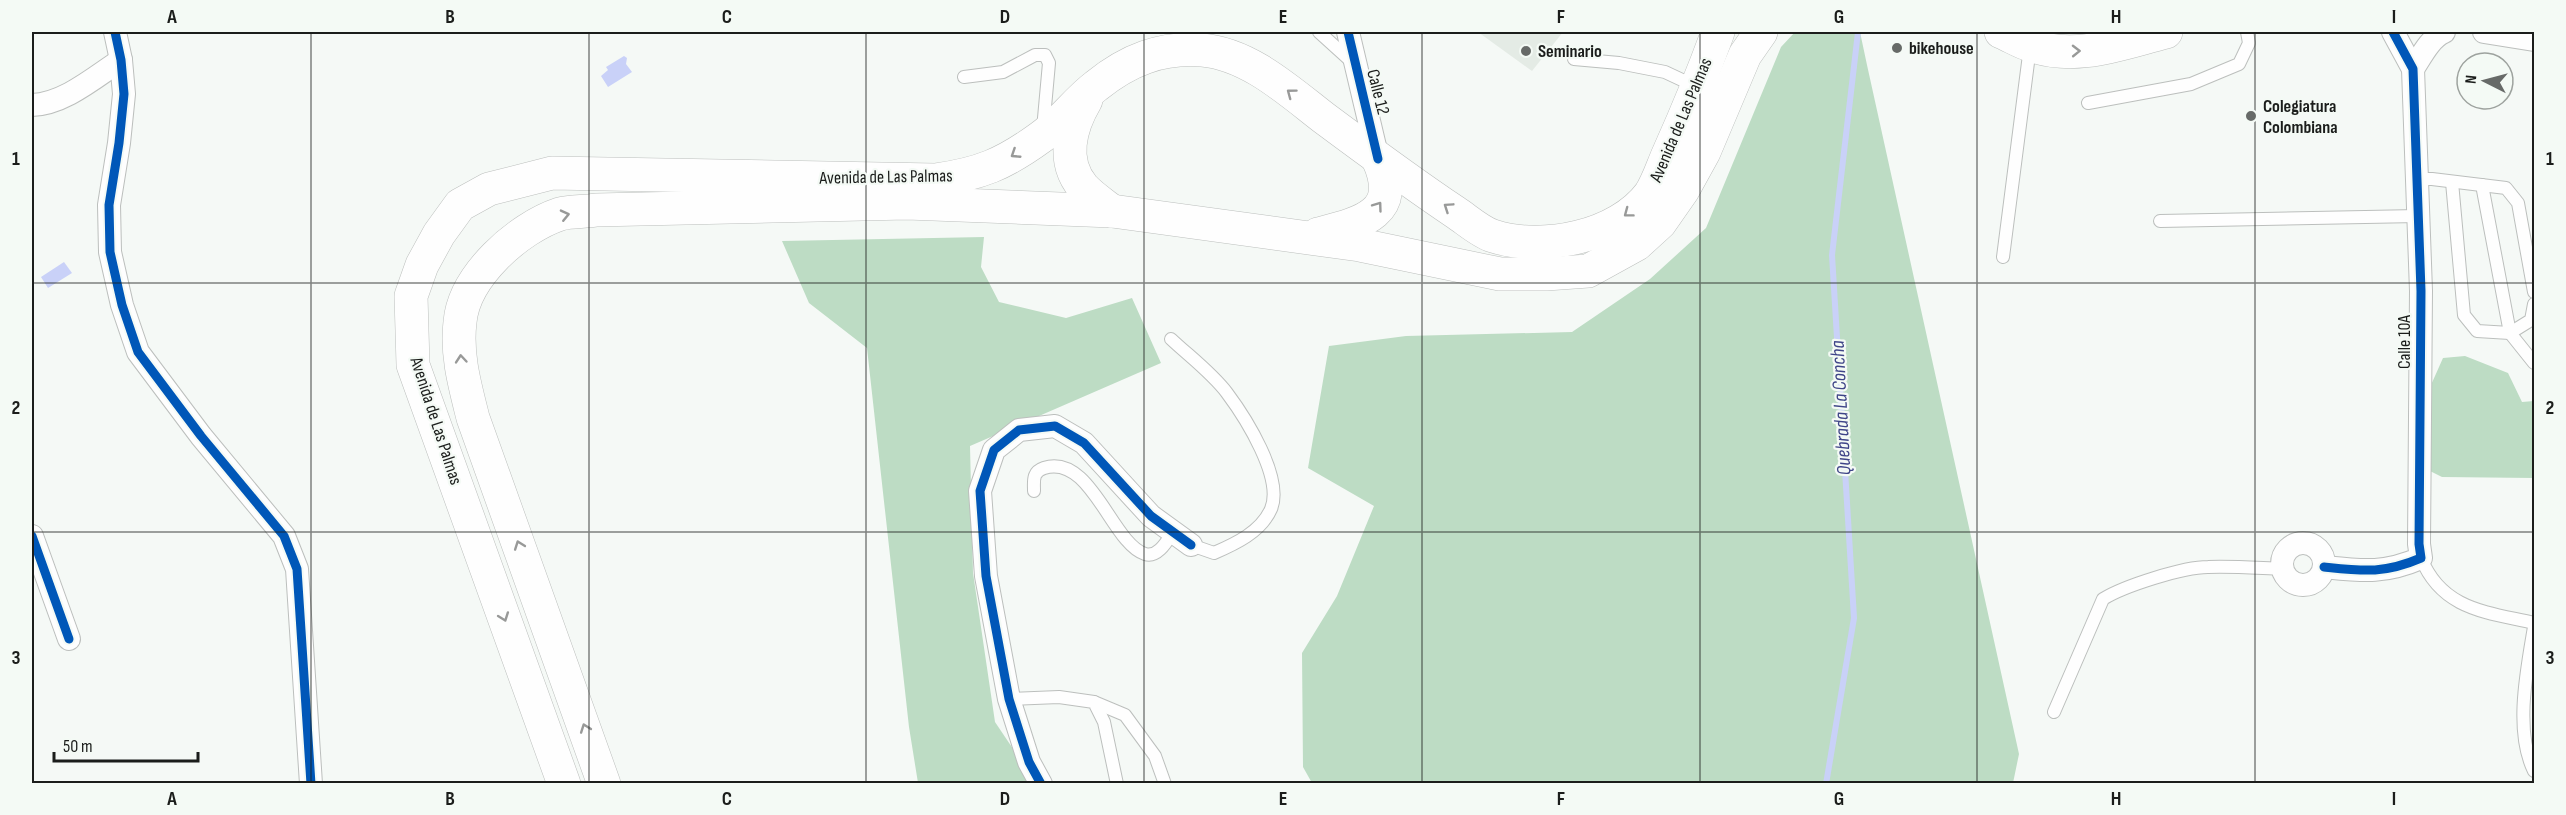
<svg xmlns="http://www.w3.org/2000/svg" width="2566" height="815" font-family="'Sofia Sans Condensed',sans-serif">
<style>
.built{fill:#e4ebe5}
.forest{fill:#bddcc4}
.water{fill:#c9d1f8}
.lines{fill:none;stroke-linecap:round;stroke-linejoin:round}
.stream{stroke:#c9d1f8;stroke-width:6}
.lane-casing{stroke:#bcbfbd;stroke-width:14}
.street-casing{stroke:#bcbfbd;stroke-width:24}
.primary-casing{stroke:#bcbfbd;stroke-width:34}
.lane{stroke:#fefefe;stroke-width:12}
.street{stroke:#fefefe;stroke-width:22}
.primary{stroke:#fefefe;stroke-width:33}
.cycleway-casing{stroke:#f4faf5;stroke-width:13}
.cycleway{stroke:#0057b8;stroke-width:9}
.oneway{stroke:#989998}
.grid{fill:none;stroke:#1b1d1b;stroke-width:1.5;stroke-opacity:0.55}
.poi-dot{fill:#676a68;stroke:#f4faf5;stroke-width:2}
.labels{text-anchor:middle;dominant-baseline:central;stroke-width:4.5;stroke-linejoin:round;paint-order:stroke}
.poi-label{font-size:18px;font-weight:bold;fill:#1b1d1b;stroke:#f4faf5;text-anchor:start}
.street-label{font-size:18px;fill:#1b1d1b;stroke:#f4faf5}
.water-label{font-size:20px;font-style:italic;fill:#3f4588;stroke:#f4faf5}
.neatline{fill:none;stroke:#1b1d1b;stroke-width:2}
.grid-label{font-size:20px;text-anchor:middle;font-weight:bold;fill:#1b1d1b}
</style>
<rect width="100%" height="100%" fill="#f5f9f6"/>
<path class="built" d="M1478 32H1563L1532 71Z"/>
<g class="forest">
<path d="M1795 32H1860L1867 65 2019 754 2013 783H1312L1303 767 1302 653 1337 596 1374 506 1308 468 1329 346 1406 336 1572 332 1650 279 1706 228 1781 47Z"/>
<path d="M984 237 981 267 999 302 1066 318 1132 298 1161 363 970 446 973 573 995 722 1036 783H918L909 727 867 348 809 303 782 241Z"/>
<path d="M2465 356 2508 373 2522 402 2534 401V478L2442 477 2430 471 2431 385 2443 358Z"/>
</g>
<g class="water">
<path d="M624 56 627 58 626 64 632 72 608 87 601 76 608 70 606 67Z"/>
<path d="M64 262 72 273 48 288 41 277Z"/>
</g>
<g class="lines">
<path class="stream" d="M1826 784 1854 618 1832 255 1858 32"/>
<defs>
<g id="lane">
<path d="M1319 32 1351 61"/>
<path d="M1574 59 1619 63 1665 72 1697 87"/>
<path d="M964 77 1003 72 1035 55H1045L1049 63 1043 129"/>
<path d="M2088 103 2191 84 2239 64 2249 43 2247 32"/>
<path d="M2417 179H2432L2506 188 2518 203 2534 292"/>
<path d="M2452 182 2464 315 2477 331 2510 333 2531 320 2534 304"/>
<path d="M2482 185 2510 333 2534 363"/>
<path d="M2160 221 2418 216"/>
<path d="M2003 257 2030 47"/>
<path d="M1171 339C1189 356 1212 373 1227 393 1245 417 1284 478 1271 509 1261 532 1235 544 1214 553L1191 545"/>
<path d="M1034 491C1034 481 1032 472 1044 468 1091 453 1112 544 1145 554 1158 558 1167 541 1173 532"/>
<path d="M2421 558C2442 610 2487 612 2534 623"/>
<path d="M2534 627C2527 669 2514 731 2534 771"/>
<path d="M1009 699 1059 697 1094 702 1104 722 1117 784"/>
<path d="M1094 702 1125 715 1155 756 1165 784"/>
<path d="M2054 712 2103 599C2124 586 2183 567 2208 567 2232 566 2257 568 2282 569"/>
</g>
<g id="street">
<path d="M115 32 121 60 124 94 119 143 109 205 110 252 122 305 138 352 201 436 284 536 297 569 311 784"/>
<path d="M1348 32 1378 159"/>
<path d="M2484 32 2534 40"/>
<path d="M2413 69C2421 57 2430 38 2444 32"/>
<path d="M32 105C64 104 95 77 121 60"/>
<path d="M32 536 69 639"/>
<circle cx="2303" cy="564" r="21"/>
<path d="M2324 567C2363 571 2384 574 2421 558L2419 544 2421 291 2413 69 2393 32"/>
<path d="M1041 784 1029 762 1009 699 986 576 980 491 994 450 1019 430 1055 426 1084 443 1151 516 1191 545"/>
</g>
<g id="primary">
<path d="M2001 32C2011 36 2020 42 2030 45 2075 62 2122 43 2166 32"/>
<path d="M1086 100C1070 127 1061 161 1083 187 1091 196 1103 204 1112 211"/>
<path d="M1318 234C1361 223 1403 214 1378 159"/>
<path d="M564 784 413 365 411 296 422 265 439 234 460 205 489 189 552 173 935 180C980 174 1004 164 1041 137 1061 123 1076 101 1096 86 1128 60 1161 47 1202 50 1249 54 1289 91 1324 118 1367 150 1410 182 1455 212 1466 219 1480 232 1493 236 1542 252 1618 237 1650 194 1658 182 1663 165 1669 152 1687 112 1703 73 1718 32"/>
<path d="M604 784 473 418C465 386 456 355 460 322 464 276 518 228 560 214 571 211 585 212 596 210L907 203 1112 211 1360 245 1500 274H1546L1588 271 1637 244 1660 223 1683 190 1704 152 1745 55 1761 32"/>
</g>
</defs>
<use href="#lane" class="lane-casing"/>
<use href="#street" class="street-casing"/>
<use href="#primary" class="primary-casing"/>
<use href="#lane" class="lane"/>
<use href="#street" class="street"/>
<use href="#primary" class="primary"/>
<defs>
<g id="cycleway">
<path d="M115 32 121 60 124 94 119 143 109 205 110 252 122 305 138 352 201 436 284 536 297 569 311 784"/>
<path d="M1348 32 1378 159"/>
<path d="M32 536 69 639"/>
<path d="M2324 567C2363 571 2384 574 2421 558L2419 544 2421 291 2413 69 2393 32"/>
<path d="M1041 784 1029 762 1009 699 986 576 980 491 994 450 1019 430 1055 426 1084 443 1151 516 1191 545"/>
</g>
</defs>
<use href="#cycleway" class="cycleway-casing"/>
<use href="#cycleway" class="cycleway"/>
</g>
<defs><path id="oneway-chevron" d="M-2-3.5L2.5 0L-2 3.5" fill="none" stroke-width="1.6" stroke-linecap="round" stroke-linejoin="round" transform="scale(1.5)"/></defs>
<g class="oneway">
<use href="#oneway-chevron" transform="translate(2076 51) rotate(-1)"/>
<use href="#oneway-chevron" transform="translate(1291 93) rotate(-143)"/>
<use href="#oneway-chevron" transform="translate(1015 154) rotate(147)"/>
<use href="#oneway-chevron" transform="translate(1378 206) rotate(-54)"/>
<use href="#oneway-chevron" transform="translate(1448 207) rotate(-146)"/>
<use href="#oneway-chevron" transform="translate(1628 213) rotate(143)"/>
<use href="#oneway-chevron" transform="translate(565 215) rotate(-13)"/>
<use href="#oneway-chevron" transform="translate(461 359) rotate(-95)"/>
<use href="#oneway-chevron" transform="translate(519 545) rotate(-110)"/>
<use href="#oneway-chevron" transform="translate(504 617) rotate(70)"/>
<use href="#oneway-chevron" transform="translate(585 728) rotate(-110)"/>
</g>
<path class="grid" d="M311 32V784M589 32V784M866 32V784M1144 32V784M1422 32V784M1700 32V784M1977 32V784M2255 32V784M32 283H2534M32 532H2534"/>
<g class="poi-dot">
<circle cx="1897" cy="48" r="6"/>
<circle cx="1526" cy="51" r="6"/>
<circle cx="2251" cy="116" r="6"/>
</g>
<g class="labels">
<g class="poi-label">
<text x="1909" y="48">bikehouse</text>
<text x="1538" y="51">Seminario</text>
<text x="2263" y="106">Colegiatura<tspan x="2263" dy="21">Colombiana</tspan></text>
</g>
<g class="street-label">
<text transform="translate(1378 92) rotate(76)">Calle 12</text>
<text transform="translate(1681 120) rotate(-67)">Avenida de Las Palmas</text>
<text transform="translate(886 177) rotate(-1)">Avenida de Las Palmas</text>
<text transform="translate(2404 342) rotate(-90)">Calle 10A</text>
<text transform="translate(436 421) rotate(72)">Avenida de Las Palmas</text>
</g>
<g class="water-label">
<text transform="translate(1841 408) rotate(-93)">Quebrada La Concha</text>
</g>
</g>
<rect width="2566" height="815" fill="none" stroke="#f4faf5" stroke-width="66"/>
<g transform="translate(2485 81) rotate(276)"><circle r="28" fill="#f4faf5" stroke="#9da29e" stroke-width="1.5"/>
<path d="M0-4.5L10 22L0 15L-10 22Z" fill="#676a68"/>
<text y="-9" font-size="16" font-weight="bold" text-anchor="middle" fill="#1b1d1b">N</text>
</g>
<path d="M54 752v9h144v-9" fill="none" stroke="#1b1d1b" stroke-width="3"/>
<text x="63" y="752" font-size="18" fill="#1b1d1b" stroke="#f4faf5" stroke-width="4.5" paint-order="stroke">50 m</text>
<rect x="33" y="33" width="2500" height="749" class="neatline"/>
<g class="grid-label">
<text x="172" y="23">A</text>
<text x="450" y="23">B</text>
<text x="727" y="23">C</text>
<text x="1005" y="23">D</text>
<text x="1283" y="23">E</text>
<text x="1561" y="23">F</text>
<text x="1839" y="23">G</text>
<text x="2116" y="23">H</text>
<text x="2394" y="23">I</text>
<text x="16" y="165">1</text>
<text x="2550" y="165">1</text>
<text x="16" y="414">2</text>
<text x="2550" y="414">2</text>
<text x="16" y="664">3</text>
<text x="2550" y="664">3</text>
<text x="172" y="805">A</text>
<text x="450" y="805">B</text>
<text x="727" y="805">C</text>
<text x="1005" y="805">D</text>
<text x="1283" y="805">E</text>
<text x="1561" y="805">F</text>
<text x="1839" y="805">G</text>
<text x="2116" y="805">H</text>
<text x="2394" y="805">I</text>
</g>
</svg>
